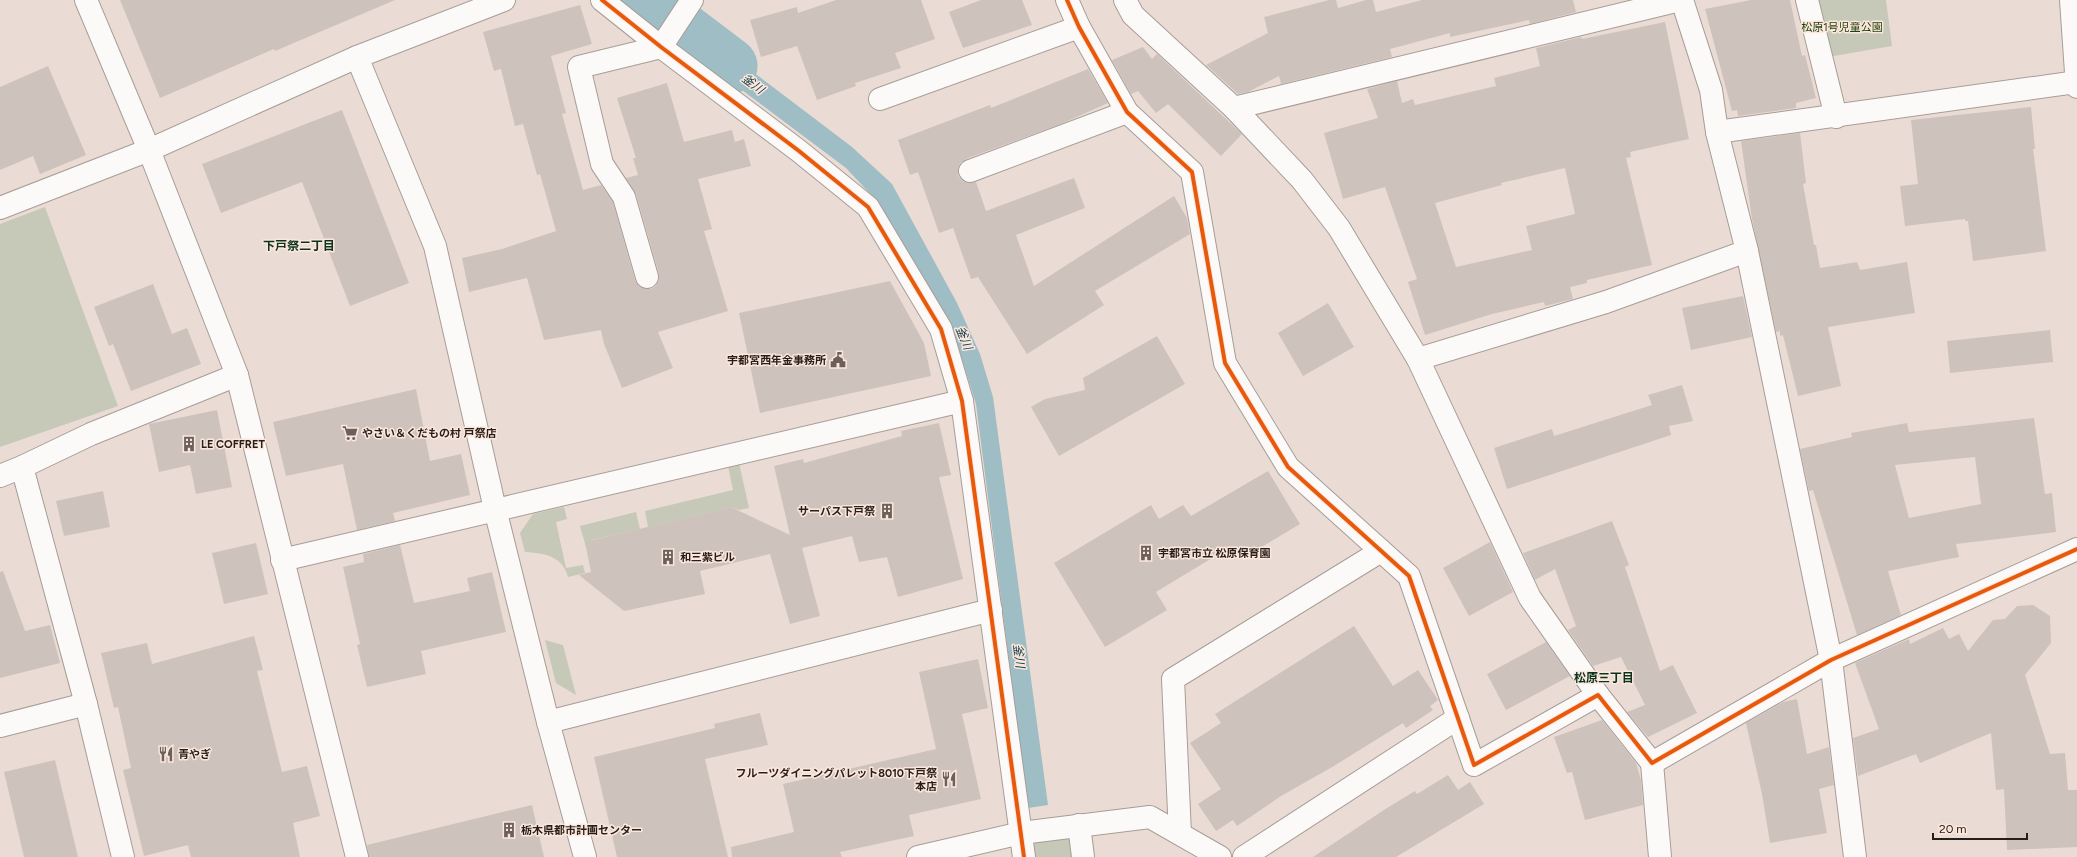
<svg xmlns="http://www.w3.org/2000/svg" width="2077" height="857" font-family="Figtree,'Noto Sans JP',sans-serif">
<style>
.green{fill:#c6c8b8}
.water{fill:#9ebdc4}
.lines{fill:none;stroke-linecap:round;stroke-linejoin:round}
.river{stroke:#9ebdc4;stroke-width:57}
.building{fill:#cec2bd;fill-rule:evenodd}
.minor-casing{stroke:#a79d97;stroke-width:24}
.tertiary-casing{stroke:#a79d97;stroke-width:24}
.minor{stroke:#fcfaf9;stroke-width:22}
.tertiary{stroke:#fcfaf9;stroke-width:22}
.cycleway-casing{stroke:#fce7dd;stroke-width:6}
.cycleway{stroke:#e8590c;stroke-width:4}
.labels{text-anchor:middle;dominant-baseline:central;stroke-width:3;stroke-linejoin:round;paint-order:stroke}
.park-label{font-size:11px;fill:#20410d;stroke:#fce7dd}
.poi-label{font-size:11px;font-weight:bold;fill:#271e19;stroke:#fce7dd;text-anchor:start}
.water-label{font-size:12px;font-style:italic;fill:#0d3c47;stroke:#fce7dd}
.neighbourhood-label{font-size:12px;font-weight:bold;fill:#0a331d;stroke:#fce7dd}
</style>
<rect width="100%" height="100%" fill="#eadcd4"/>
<g class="green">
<path d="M1807 0H1886L1892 46 1822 58Z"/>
<path d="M45 207 118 406 0 447V224Z"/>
<path d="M739 463 749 508 739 510 731 507 648 527 645 511 733 490 728 466Z"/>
<path d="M564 507 567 519 556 522 566 568 583 565 585 573 568 577C563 556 544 553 525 552L520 533 533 514Z"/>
<path d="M636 512 640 529 592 540 586 547 580 526Z"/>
<path d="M545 640 563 645 576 695 556 683Z"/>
<path d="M1072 837 1075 857H1031L1029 842Z"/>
</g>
<g class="water">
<path d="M624 0H659L663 3 652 21Z"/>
<path d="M690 24 852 147 892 184 957 303 980 354 993 397 1048 805 1028 808 976 404 952 327 876 200 846 168 678 42Z"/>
</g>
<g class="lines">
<path class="river" d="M642 0 729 66"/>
</g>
<g class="building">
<path d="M120 0H395L275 51 274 49 160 98Z"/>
<path d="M836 0H921L935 39 895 53 901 68 855 83 856 86 817 100 797 46 761 57 750 20 797 7 798 13Z"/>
<path d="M981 0H1022L1032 25 963 48 949 12Z"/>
<path d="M1329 0H1336L1338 8 1366 0H1373L1376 12 1422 0H1573L1576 12 1530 24 1529 20 1450 37V33L1390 49 1392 57 1281 84 1279 76 1248 92 1238 94 1206 65 1268 33 1264 17Z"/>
<path d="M1751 0H1790L1802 56 1805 55 1816 98 1796 103V108L1738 116 1737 110 1732 111 1705 9Z"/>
<path d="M580 5 592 44 551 56 566 113 562 114 583 190 601 185 613 202 635 280 639 286 644 289H651L656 286 659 280V274L636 194 626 178 638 175 633 158H636L617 98 667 83 684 142 732 130 735 142 744 139 751 166 698 179 712 229 704 231 728 311 658 332 673 368 622 388 604 344 601 330 544 340 527 278 469 292 462 258 502 249 556 231 540 174 537 175 523 124 515 126 501 69 494 71 483 32Z"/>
<path d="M1665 22 1689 139 1630 152 1631 157 1626 158 1652 265 1587 280V283L1570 287 1573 299 1545 306 1544 302 1492 314 1425 335 1408 282 1417 279 1385 187 1343 199 1324 133 1378 118 1367 89 1397 81 1402 103 1413 99 1415 105 1496 86 1494 78 1540 66 1536 48 1581 37 1582 39ZM1565 168 1575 214 1526 226 1532 250 1456 267 1435 203 1502 185 1501 183Z"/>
<path d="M1143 47 1152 59 1157 54 1242 134 1221 156 1168 104 1156 113 1138 91 1131 94 1112 60Z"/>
<path d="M48 66 86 155 40 174 33 156 0 170V87Z"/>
<path d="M1088 69 1108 103 1061 124 968 158 960 163 958 169V176L962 181 968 183 976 182 986 211 1074 178 1085 208 1016 235 1034 286 1174 196 1187 218 1190 234 1095 291 1104 305 1027 354 978 277 971 279 953 228 939 233 918 172 910 175 898 140 990 105 991 108Z"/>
<path d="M2031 107 2035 149H2033L2046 251 1973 261 1968 221H1965V219L1905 226 1900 186 1918 184 1911 120Z"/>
<path d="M342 110 409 283 350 306 302 182 221 213 202 164Z"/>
<path d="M1800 133 1806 183 1803 184 1814 245H1816L1820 268 1857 262 1860 270 1907 262 1915 313 1828 327 1841 386 1798 396 1783 335 1780 336V331L1776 332 1752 219 1741 141Z"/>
<path d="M890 281 924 343 931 376 760 413 739 313Z"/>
<path d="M153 284 172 334 187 328 201 364 131 391 113 344 109 346 94 307Z"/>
<path d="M1743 296 1752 337 1691 350 1682 308Z"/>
<path d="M1328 303 1354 347 1303 376 1278 333Z"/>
<path d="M2050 330 2053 362 1950 373 1947 341Z"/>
<path d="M1157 336 1185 384 1059 456 1031 407 1045 399 1085 390 1083 378Z"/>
<path d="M1682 385 1693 421 1669 426 1671 435 1507 489 1494 448 1552 429 1554 436 1652 405 1648 395Z"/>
<path d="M416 389 430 461 461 454 470 495 393 513 395 521 357 530 343 464 286 476 273 422Z"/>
<path d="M217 410 232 487 196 494 190 465 159 472 149 424Z"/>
<path d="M2034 418 2045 494 2052 493 2056 532 1956 544 1959 557 1888 571 1901 615 1857 635 1813 490 1809 491 1800 449 1852 437 1851 433 1907 423 1909 432ZM1975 457 1981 504 1909 518 1895 465Z"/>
<path d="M939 423 951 475 939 477 963 579 898 597 887 557 859 562 852 536 802 548 820 616 790 624 770 554 700 571 705 594 624 611 579 575 591 572 585 542 731 507 790 535 774 466 803 459 804 463 902 436 901 431Z"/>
<path d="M1268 471 1300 524 1240 560 1232 546 1156 592 1167 610 1105 647 1054 563 1151 505 1159 519 1183 505 1191 516Z"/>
<path d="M103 491 110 527 64 536 56 501Z"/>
<path d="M1612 521 1629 565 1625 567 1660 671 1673 665 1697 713 1648 737 1627 712 1645 705 1621 657 1593 666 1568 630 1576 626 1555 569 1535 580 1523 553Z"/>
<path d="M1490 542 1513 592 1469 616 1443 568Z"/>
<path d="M256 543 268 594 224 604 212 553Z"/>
<path d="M400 545 414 603 470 591 467 578 492 572 506 632 421 651 426 674 367 687 357 645 360 644 343 567 364 562 363 554Z"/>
<path d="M3 571 25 631 50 625 60 663 0 678V572Z"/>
<path d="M2033 605 2050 616 2051 643 2025 675 2050 754 2065 753 2068 790H2077V847L2007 850 2004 789 1996 790 1991 733 1920 763 1916 754 1858 776 1853 738 1879 729 1855 663 1909 639 1910 644 1943 628 1949 639 1959 634 1968 651 1993 620 2005 619 2017 606Z"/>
<path d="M1354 626 1393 686 1418 670 1438 700 1430 706 1433 710 1406 728 1403 723 1334 766 1281 796 1237 826 1233 820 1216 831 1198 804 1221 789 1190 743 1221 723 1215 714Z"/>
<path d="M254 636 263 670 257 671 282 772 307 766 320 816 293 823 300 857H191L188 845 144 856 123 770 131 768 118 707 114 708 101 653 147 643 152 664Z"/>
<path d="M1546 642 1570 676 1506 710 1487 674Z"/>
<path d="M978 659 988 708 962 714 981 799 909 815 914 836 840 852 842 857H732L731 847 794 832 783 784 936 749 919 672Z"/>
<path d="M1797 699 1807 754 1829 747 1834 785 1819 789 1827 833 1770 843 1762 794 1746 723 1783 702Z"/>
<path d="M760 713 768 745 705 759 728 857H617L594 757 715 728 714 724Z"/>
<path d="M1602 720 1636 763 1641 780 1643 805 1585 820 1572 772 1567 773 1554 737Z"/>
<path d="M55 760 78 857H24L4 772Z"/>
<path d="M1448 775 1458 790 1470 782 1484 804 1396 857H1313L1387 808 1415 791 1417 794Z"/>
<path d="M532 805 544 857H369L367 845Z"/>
</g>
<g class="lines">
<defs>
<g id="minor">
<path d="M86 0 149 150 237 375 357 857"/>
<path d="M504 0 357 57 435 246 495 509 548 722 585 857"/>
<path d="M602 0 661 47 799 151 868 207 941 329 962 401 1024 857"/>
<path d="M1067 0 1079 27 1127 112 1192 172 1225 363 1288 467 1409 576 1474 765 1598 695 1652 763 1831 660 2077 549"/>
<path d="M1125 0 1133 15 1234 108 1302 180 1339 228 1418 359 1530 598 1598 695"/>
<path d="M1682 0 1711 90 1717 132 1747 251 1831 660 1855 857"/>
<path d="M1807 0 1836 117"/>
<path d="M880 99 1079 27"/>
<path d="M1234 108 1680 0"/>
<path d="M1717 132 2077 82"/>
<path d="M970 171 1127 112"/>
<path d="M0 208 149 150 357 57"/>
<path d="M647 277 624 197 602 164 579 67 661 47 692 0"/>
<path d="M1418 359 1606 302 1747 251"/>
<path d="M0 476 22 467"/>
<path d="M282 560 962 401"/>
<path d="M548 722 991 610"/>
<path d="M0 726 86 704"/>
<path d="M1652 763 1660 857"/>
<path d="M1079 825 1083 857"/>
<path d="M1180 834 1173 679 1381 551"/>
<path d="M123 857 86 704 22 467 91 434 237 375"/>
<path d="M918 857 1021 833 1150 817 1220 857"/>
<path d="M1244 857 1458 718"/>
</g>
<path id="tertiary" d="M2071 0 2077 87"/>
</defs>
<use href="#minor" class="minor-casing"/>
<use href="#tertiary" class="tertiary-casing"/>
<use href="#minor" class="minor"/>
<use href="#tertiary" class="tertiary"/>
<defs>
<g id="cycleway">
<path d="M602 0 661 47 799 151 868 207 941 329 962 401 1024 857"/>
<path d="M1067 0 1079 27 1127 112 1192 172 1225 363 1288 467 1409 576 1474 765 1598 695 1652 763 1831 660 2077 549"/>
</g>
</defs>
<use href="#cycleway" class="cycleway-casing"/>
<use href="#cycleway" class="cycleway"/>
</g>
<defs>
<symbol id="civic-bare" viewBox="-9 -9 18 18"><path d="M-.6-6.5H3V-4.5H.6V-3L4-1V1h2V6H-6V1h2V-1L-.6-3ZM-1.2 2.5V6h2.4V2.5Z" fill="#6b605a" stroke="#fce7dd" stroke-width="2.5" paint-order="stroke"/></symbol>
<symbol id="supermarket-bare" viewBox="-9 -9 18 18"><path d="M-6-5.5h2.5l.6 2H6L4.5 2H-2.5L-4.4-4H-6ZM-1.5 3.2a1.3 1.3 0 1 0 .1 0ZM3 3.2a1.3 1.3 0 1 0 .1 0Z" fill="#6b605a" stroke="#fce7dd" stroke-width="2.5" paint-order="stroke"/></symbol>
<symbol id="building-bare" viewBox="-9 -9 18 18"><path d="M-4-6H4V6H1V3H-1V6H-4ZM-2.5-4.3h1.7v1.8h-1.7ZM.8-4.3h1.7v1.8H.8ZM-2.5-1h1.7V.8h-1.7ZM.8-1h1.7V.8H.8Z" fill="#6b605a" stroke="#fce7dd" stroke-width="2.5" paint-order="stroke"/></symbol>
<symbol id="restaurant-bare" viewBox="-9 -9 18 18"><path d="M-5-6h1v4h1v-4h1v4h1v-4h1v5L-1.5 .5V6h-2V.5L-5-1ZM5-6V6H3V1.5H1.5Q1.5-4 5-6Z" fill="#6b605a" stroke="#fce7dd" stroke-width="2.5" paint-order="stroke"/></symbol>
</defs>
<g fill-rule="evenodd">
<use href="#civic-bare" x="827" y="349" width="22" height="22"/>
<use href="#supermarket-bare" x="339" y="422" width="22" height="22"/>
<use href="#building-bare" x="178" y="433" width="22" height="22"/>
<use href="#building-bare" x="876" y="500" width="22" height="22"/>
<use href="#building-bare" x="1135" y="542" width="22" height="22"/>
<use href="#building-bare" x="657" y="546" width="22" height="22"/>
<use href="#restaurant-bare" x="155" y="743" width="22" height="22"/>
<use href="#restaurant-bare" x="938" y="768" width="22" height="22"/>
<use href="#building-bare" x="498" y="819" width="22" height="22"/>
</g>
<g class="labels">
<g class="park-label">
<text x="1842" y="27">松原1号児童公園</text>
</g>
<g class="poi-label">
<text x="826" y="360" text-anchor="end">宇都宮西年金事務所</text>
<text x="362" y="433">やさい＆くだもの村 戸祭店</text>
<text x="201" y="444">LE COFFRET</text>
<text x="875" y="511" text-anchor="end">サーパス下戸祭</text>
<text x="1158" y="553">宇都宮市立 松原保育園</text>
<text x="680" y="557">和三紫ビル</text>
<text x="178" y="754">青やぎ</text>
<text x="937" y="773" text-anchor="end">フルーツダイニングパレット8010下戸祭<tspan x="937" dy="13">本店</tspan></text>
<text x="521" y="830">栃木県都市計画センター</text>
</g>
<g class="water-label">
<text transform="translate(753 84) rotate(37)">釜川</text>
<text transform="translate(964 338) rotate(68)">釜川</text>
<text transform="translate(1019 656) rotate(83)">釜川</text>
</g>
<g class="neighbourhood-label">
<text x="299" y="246">下戸祭二丁目</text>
<text x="1604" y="678">松原三丁目</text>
</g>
</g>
<path d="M1933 833v6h94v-6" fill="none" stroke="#271e19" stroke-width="2"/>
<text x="1939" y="833" font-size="12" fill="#271e19" stroke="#fce7dd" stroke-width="3" paint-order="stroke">20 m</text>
</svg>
